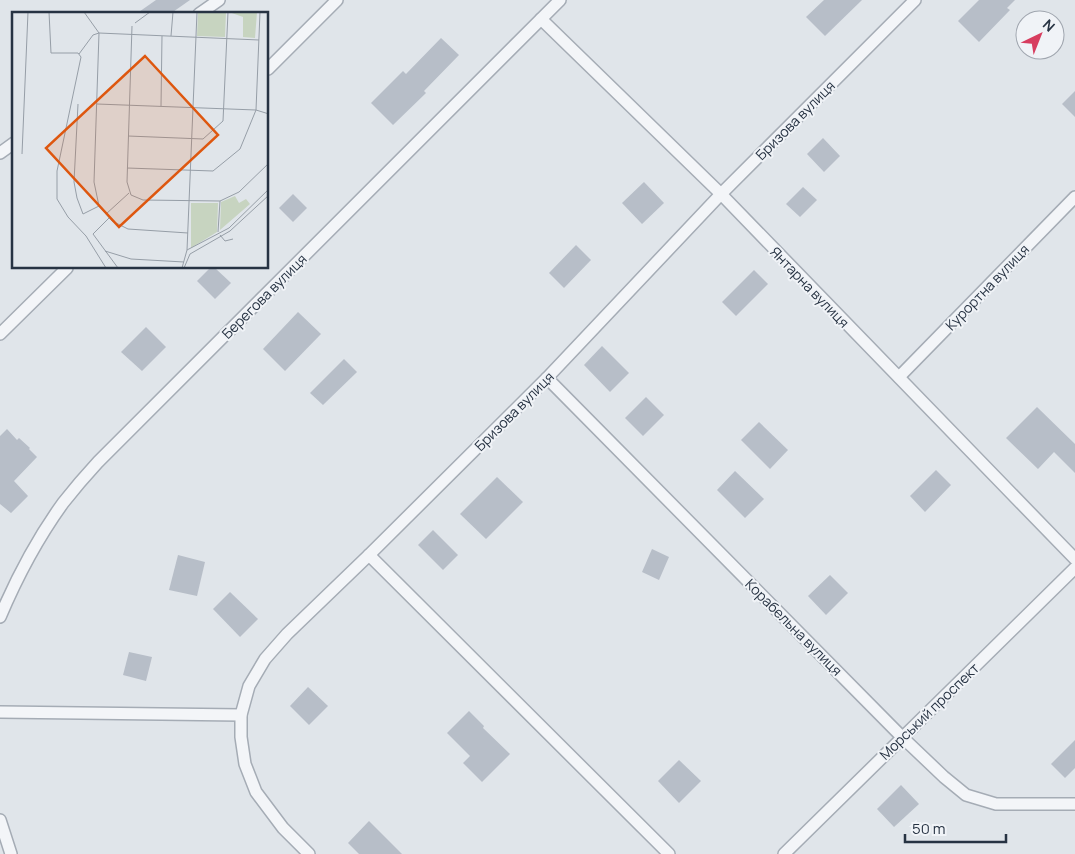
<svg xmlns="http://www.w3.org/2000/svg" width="1075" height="854" font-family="Manrope,sans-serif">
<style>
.building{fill:#b7bec8}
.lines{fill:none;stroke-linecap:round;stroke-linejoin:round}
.minor-casing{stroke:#a5acb5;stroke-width:14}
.minor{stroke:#f3f5f8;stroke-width:11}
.labels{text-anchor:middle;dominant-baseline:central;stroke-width:4;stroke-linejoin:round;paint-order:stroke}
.street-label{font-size:14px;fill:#273343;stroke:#f0f3f7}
.inset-road{fill:none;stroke:#969ea7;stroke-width:1}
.view{fill:#de570f;fill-opacity:0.15;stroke:#de570f;stroke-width:2.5}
.inset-edge{fill:none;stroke:#273343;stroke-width:2.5}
</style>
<rect width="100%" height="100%" fill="#e0e5ea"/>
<g class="building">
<path d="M156 0H190L170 14H136Z"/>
<path d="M824 0H862L825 36 806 17Z"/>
<path d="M979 0H1015L1007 8 1010 10 979 42 958 21Z"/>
<path d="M441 38 459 55 424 91 426 93 393 125 371 103 403 71 406 74Z"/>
<path d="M1075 91V117L1062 104Z"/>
<path d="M823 138 840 156 824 172 807 154Z"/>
<path d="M644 182 664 203 642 224 622 203Z"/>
<path d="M803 187 817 200 800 217 786 204Z"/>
<path d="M293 194 307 208 293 222 279 208Z"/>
<path d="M576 245 591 260 564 288 549 273Z"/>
<path d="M210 268H215L231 283 215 299 197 281Z"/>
<path d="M754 270 768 284 736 316 722 302Z"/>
<path d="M298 312 321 334 285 371 263 349Z"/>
<path d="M146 327 166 347 142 371 121 352Z"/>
<path d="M602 346 629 373 610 392 584 365Z"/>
<path d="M344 359 357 372 323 405 310 393Z"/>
<path d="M646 397 664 415 643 436 625 418Z"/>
<path d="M1037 407 1075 444V473L1054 452 1038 469 1006 438Z"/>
<path d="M759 422 788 450 770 469 741 440Z"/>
<path d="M7 429 17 440 19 438 30 448 29 449 37 457 14 481 28 496 11 513 0 504V436Z"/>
<path d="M936 470 951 485 925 512 910 496Z"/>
<path d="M735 471 764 499 745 518 717 490Z"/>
<path d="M497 477 523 502 486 539 460 514Z"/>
<path d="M433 530 458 555 443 570 418 545Z"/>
<path d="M652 549 669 557 659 580 642 572Z"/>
<path d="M178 555 205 562 197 596 169 590Z"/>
<path d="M830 575 848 593 826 615 808 596Z"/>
<path d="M230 592 258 619 240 637 213 609Z"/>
<path d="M129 652 152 657 146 681 123 675Z"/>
<path d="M308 687 328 706 309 725 290 706Z"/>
<path d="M469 711 484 726 483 728 510 754 482 782 463 763 470 756 447 733Z"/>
<path d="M1075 740V768L1065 778 1051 764Z"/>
<path d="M679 760 701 781 679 803 658 781Z"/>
<path d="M901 785 919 804 894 827 877 809Z"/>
<path d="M369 821 402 854H359L348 843Z"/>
</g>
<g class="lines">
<defs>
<g id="minor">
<path d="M199 14 219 0"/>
<path d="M541 19 721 194 1075 559"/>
<path d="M268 69 337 0"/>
<path d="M0 153 14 143"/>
<path d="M0 334 67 268"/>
<path d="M899 377 1075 197"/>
<path d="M547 378 902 737 944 777 966 795 996 804H1075"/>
<path d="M369 555 669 854"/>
<path d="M0 617C17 577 37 539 63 503 74 489 86 475 98 462L560 0"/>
<path d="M0 712 241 715"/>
<path d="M0 820 11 854"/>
<path d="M309 854 283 828 256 792 245 764 241 737V715L249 686 265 659 287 634 369 555 547 378 721 194 915 0"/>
<path d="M784 854 1075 568"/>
</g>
</defs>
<use href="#minor" class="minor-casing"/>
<use href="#minor" class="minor"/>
</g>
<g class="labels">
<g class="street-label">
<text transform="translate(795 120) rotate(-45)">Бризова вулиця</text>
<text transform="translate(810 287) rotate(46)">Янтарна вулиця</text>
<text transform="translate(987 287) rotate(-46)">Курортна вулиця</text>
<text transform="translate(264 296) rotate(-45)">Берегова вулиця</text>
<text transform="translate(514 411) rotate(-45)">Бризова вулиця</text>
<text transform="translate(794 627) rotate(45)">Корабельна вулиця</text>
<text transform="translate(929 711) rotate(-44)">Морський проспект</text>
</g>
</g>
<g transform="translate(12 12)">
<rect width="256" height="256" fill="#e0e5ea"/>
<path d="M186 0H214L213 25 185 24ZM217 0H245L243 26 231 25V5ZM223 184 227 191 234 187 238 192 208 218 209 190ZM179 191H206L205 220 179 236Z" fill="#c7d4c0"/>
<path class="inset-road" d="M37 0 39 41H66L69 45 45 159V187L56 205 74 224 94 256M72 0 87 21 82 170 87 194 100 209 116 217 176 221M123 11 138 0M120 14 115 170 119 183 131 188 208 189 227 180 257 151M159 24 161 0M67 42 81 23 87 21 247 28M66 92 62 170 65 186 71 202 87 194M85 92 244 98 257 102M149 94 150 24M116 124 191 127 211 109 216 0M10 142 16 0M115 156 201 159 228 137 244 98 248 0M94 202 117 181M97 206 81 222 106 256M206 220 208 189M208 223 213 229 221 227M175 238 185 0M93 239 119 247 172 250M170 256 175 238 217 216 257 177M172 256 178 242 218 219 257 183"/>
<path class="view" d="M133 44 206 123 107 215 34 136Z"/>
<rect width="256" height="256" class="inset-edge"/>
</g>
<g transform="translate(1040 35) rotate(43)"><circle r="24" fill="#f0f3f7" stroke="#a0a6af"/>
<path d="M0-4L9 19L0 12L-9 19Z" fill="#d73d5f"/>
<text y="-8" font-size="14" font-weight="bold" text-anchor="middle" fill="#273343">N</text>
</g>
<path d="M905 834v8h101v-8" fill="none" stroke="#273343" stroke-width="2.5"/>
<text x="912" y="834" font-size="15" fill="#273343" stroke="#f0f3f7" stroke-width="4" paint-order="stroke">50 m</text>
</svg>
